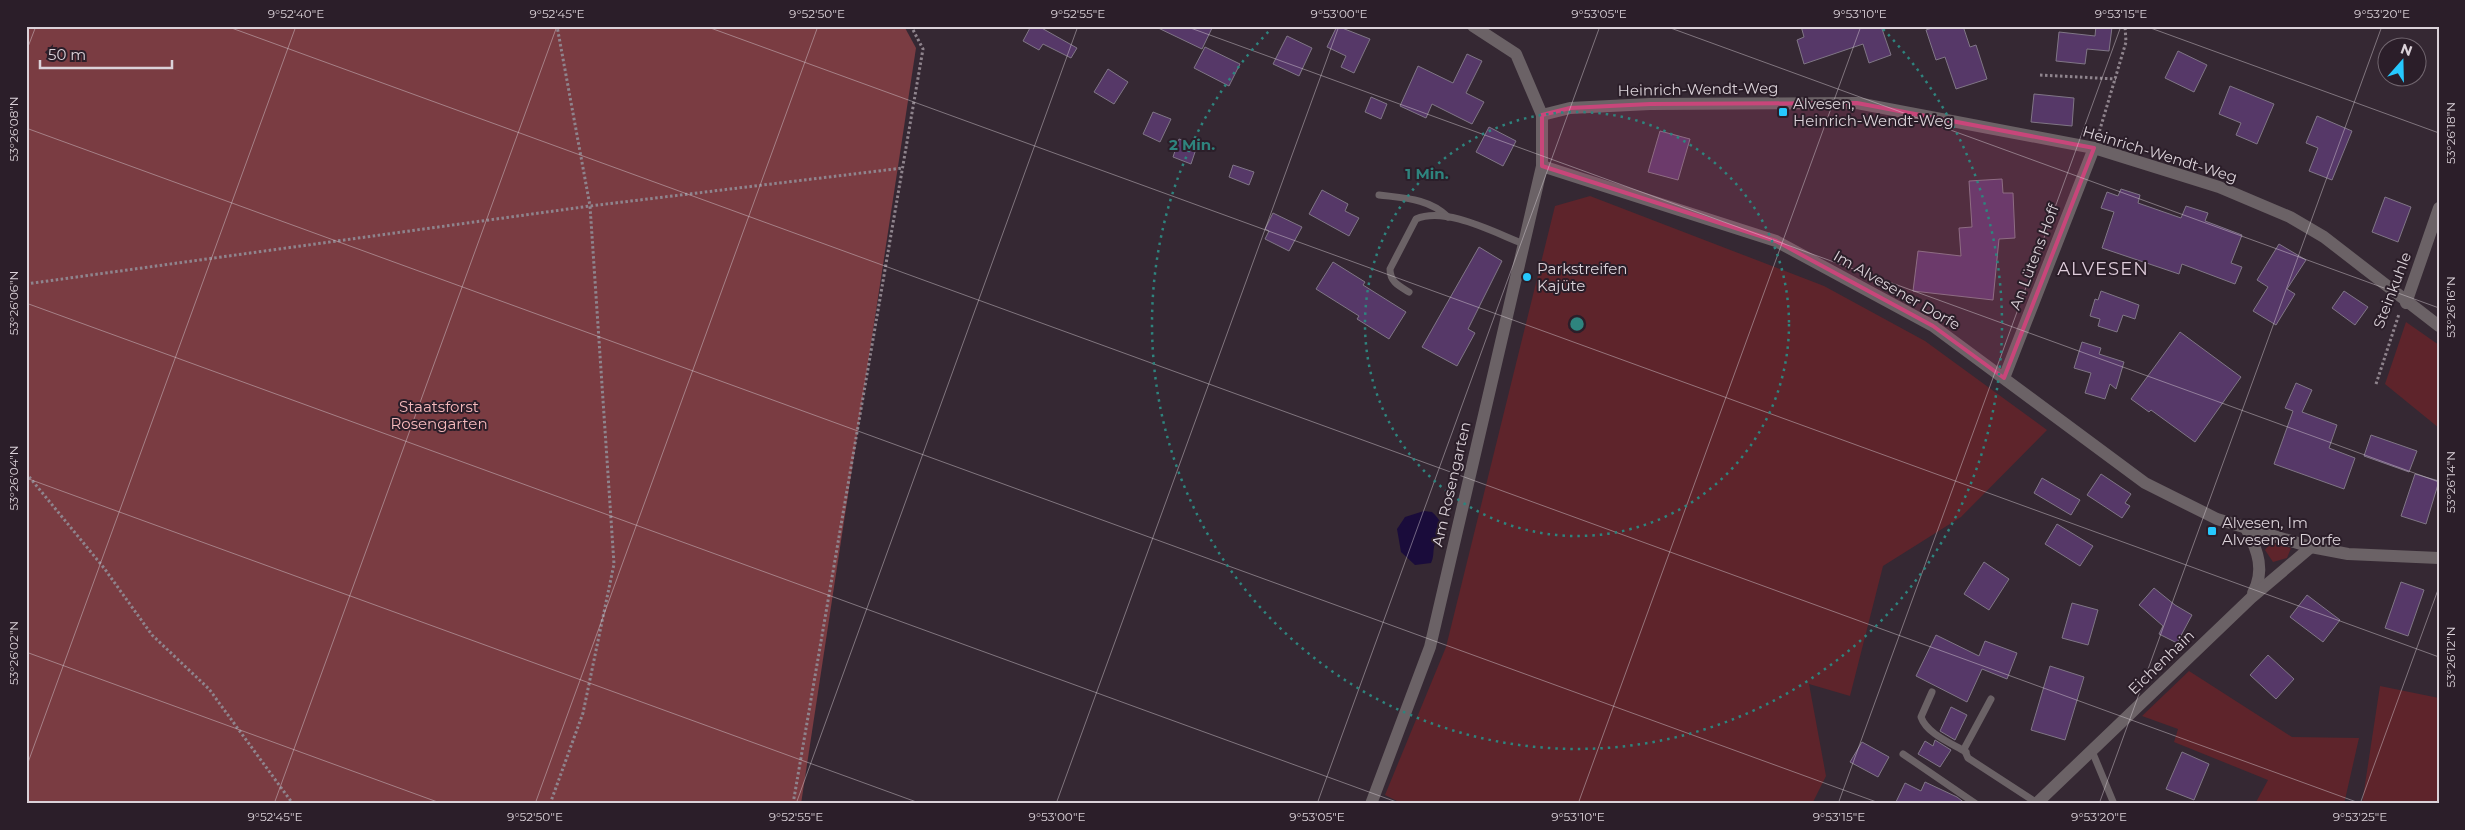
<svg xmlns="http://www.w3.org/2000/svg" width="2465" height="830" font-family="Montserrat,sans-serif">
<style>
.green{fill:#5e242b}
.forest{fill:#7a3c42}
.water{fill:#1a0c3b}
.building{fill:#563868;stroke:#807686}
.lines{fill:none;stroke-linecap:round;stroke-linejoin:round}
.path{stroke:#8f848d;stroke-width:3;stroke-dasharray:2.5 2.5;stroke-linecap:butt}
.service{stroke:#6b6266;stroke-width:7}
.minor{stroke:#6b6266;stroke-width:12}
.marked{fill:#c8467a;fill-opacity:0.2;stroke:#c8467a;stroke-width:4;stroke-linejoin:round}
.ticks{fill:none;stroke:#dbd2d9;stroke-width:1;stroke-opacity:0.45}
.ring{fill:none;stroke:#2e847e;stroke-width:2.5;stroke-dasharray:2.5 5}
.poi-dot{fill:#26c9fe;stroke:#2b1e29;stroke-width:2}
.labels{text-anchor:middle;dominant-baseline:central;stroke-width:4;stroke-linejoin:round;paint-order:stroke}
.street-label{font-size:15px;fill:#dbd2d9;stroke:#2b1e29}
.poi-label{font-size:15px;fill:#dbd2d9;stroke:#2b1e29;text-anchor:start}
.park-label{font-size:15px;fill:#f6babd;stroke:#2b1e29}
.quarter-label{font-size:18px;letter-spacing:1px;fill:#dfcddb;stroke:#2b1e29}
.centre{fill:#2e847e;stroke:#2b1e29;stroke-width:2.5}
.ring-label{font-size:15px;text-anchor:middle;font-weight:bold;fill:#2e847e;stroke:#2b1e29;stroke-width:4;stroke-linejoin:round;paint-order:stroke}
.neatline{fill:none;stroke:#dbd2d9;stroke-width:2}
.ticks-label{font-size:12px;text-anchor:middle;fill:#dbd2d9}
</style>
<rect width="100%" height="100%" fill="#352833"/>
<g class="green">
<path d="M1590 196 1824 286 1925 341 2047 430 1961 517 1883 566 1850 696 1809 684 1826 776 1812 804H1403L1385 795 1446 647 1555 206Z"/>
<path d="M2406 322 2439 345V428L2385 384Z"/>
<path d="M2271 543 2291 548 2287 558 2273 562 2265 550Z"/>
<path d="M2189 671 2292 737 2359 738 2344 804H2255L2268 780 2174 742 2178 729 2142 716Z"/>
<path d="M2380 686 2439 698V804H2362Z"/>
</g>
<path class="forest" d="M26 26H904L916 48 801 804H26Z"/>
<path class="water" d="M1424 511 1432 512C1449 528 1439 530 1434 547 1433 552 1434 557 1431 563L1415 565 1401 552 1397 529 1405 517Z"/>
<g class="building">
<path d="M1031 26H1038L1077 48 1071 58 1043 44 1039 50 1023 41Z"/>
<path d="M1154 26H1213L1202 49Z"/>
<path d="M1337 26 1370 39 1354 73 1341 67 1346 56 1327 47Z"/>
<path d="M1801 26H1881L1891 55 1869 63 1863 44 1804 64 1797 40 1804 37Z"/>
<path d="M1938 26H1963L1970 47 1976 45 1987 79 1956 89 1945 57 1936 60 1926 30Z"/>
<path d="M2096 26 2112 27 2109 51 2087 49 2085 64 2056 61 2059 32 2095 36Z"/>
<path d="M1287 36 1312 48 1299 76 1273 64Z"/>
<path d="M1205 47 1240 64 1229 86 1194 68Z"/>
<path d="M2178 51 2207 65 2194 92 2165 78Z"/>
<path d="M1467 54 1482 61 1466 93 1484 102 1472 124 1432 104 1426 118 1400 106 1418 66 1453 83Z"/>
<path d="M1108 69 1128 82 1114 104 1094 92Z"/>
<path d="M2230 86 2274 104 2257 144 2236 135 2241 123 2219 114Z"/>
<path d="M2034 94 2074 98 2072 126 2031 122Z"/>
<path d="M1371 97 1387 104 1381 119 1365 112Z"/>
<path d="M1153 112 1171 119 1160 142 1143 134Z"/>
<path d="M2317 116 2352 131 2332 180 2309 171 2318 148 2306 143Z"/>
<path d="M1489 127 1516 141 1503 166 1476 152Z"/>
<path d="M1660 131 1690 139 1678 180 1648 172Z"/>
<path d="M1179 139 1197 146 1191 164 1173 157Z"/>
<path d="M1233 165 1254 172 1249 185 1229 177Z"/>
<path d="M2002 179 2003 193H2013L2015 238 1999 239 1993 300 1913 291 1918 251 1961 256 1959 228 1972 227 1969 181Z"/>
<path d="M2121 189 2140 195 2138 203 2181 218 2186 206 2208 213 2205 221 2242 235 2231 263 2242 267 2235 284 2182 264 2179 274 2102 248 2114 212 2101 208 2107 192 2118 196Z"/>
<path d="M1322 190 1348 204 1345 211 1359 218 1349 236 1309 214Z"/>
<path d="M2385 197 2411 207 2398 242 2372 232Z"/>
<path d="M1273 213 1302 227 1289 251 1265 239 1269 231 1265 229Z"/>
<path d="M2279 244 2306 260 2287 289 2295 294 2276 325 2253 311 2268 287 2257 280Z"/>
<path d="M1479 247 1502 261 1468 329 1475 333 1457 366 1422 347Z"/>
<path d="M1333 262 1365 282 1363 285 1406 312 1389 339 1357 319 1359 316 1316 289Z"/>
<path d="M2101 291 2139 305 2135 319 2123 315 2117 332 2098 326 2100 319 2090 316 2095 299 2098 300Z"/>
<path d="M2344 291 2368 307 2355 325 2332 308Z"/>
<path d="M2180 332 2241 377 2195 442 2151 410 2149 412 2131 399Z"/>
<path d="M2082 342 2101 348 2099 354 2124 362 2116 389 2110 384 2105 399 2085 393 2091 373 2074 368Z"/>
<path d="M2296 383 2312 390 2302 412 2337 425 2329 448 2355 458 2344 489 2274 464 2293 411 2285 408Z"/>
<path d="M2371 435 2417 451 2409 472 2364 456Z"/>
<path d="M2101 474 2131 494 2125 503 2130 506 2122 518 2087 495Z"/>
<path d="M2415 474 2439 481 2426 524 2401 516Z"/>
<path d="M2042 478 2080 500 2071 515 2034 493Z"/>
<path d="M2057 524 2093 546 2080 566 2045 544Z"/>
<path d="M1984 562 2009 579 1989 610 1964 594Z"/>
<path d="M2401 582 2424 590 2408 636 2385 628Z"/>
<path d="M2154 588 2175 605 2192 615 2177 643 2159 634 2163 626 2139 605Z"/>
<path d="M2307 595 2340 620 2323 642 2290 617Z"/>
<path d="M2072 603 2098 610 2088 645 2062 638Z"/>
<path d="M1936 635 1979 656 1985 641 2017 653 2007 679 1982 669 1967 702 1916 676Z"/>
<path d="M2268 655 2294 679 2276 699 2250 675Z"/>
<path d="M2050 666 2084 677 2065 740 2031 730Z"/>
<path d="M1951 707 1967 715 1955 740 1940 731Z"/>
<path d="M1935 740 1951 750 1940 767 1918 754 1925 741 1933 746Z"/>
<path d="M1862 742 1889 757 1878 777 1850 762Z"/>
<path d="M2182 752 2209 764 2194 800 2166 789Z"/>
<path d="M1925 782 1957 797 1966 804H1895L1905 783 1921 791Z"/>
</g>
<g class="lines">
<g class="path">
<path d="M2040 75 2116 79"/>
<path d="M2098 136 2126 42 2125 26"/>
<path d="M26 284 590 206 903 168"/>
<path d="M2376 384 2399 314"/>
<path d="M26 473 104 568 152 635 209 689 293 804"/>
<path d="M550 804 583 713 614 564 590 206 557 26"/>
<path d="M793 804 923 49 911 26"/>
</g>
<g class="service">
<path d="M1379 195C1403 198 1429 198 1448 217"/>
<path d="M1409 292C1399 286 1390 282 1390 269L1416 219C1446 206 1495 233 1524 244"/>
<path d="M1932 692 1921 717C1927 734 1951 743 1966 752"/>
<path d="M1991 699 1964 749 1968 758 2037 803"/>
<path d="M2092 751 2114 804"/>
<path d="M1903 754 1976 804"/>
</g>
<g class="minor">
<path d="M1542 115 1570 108 1650 104 1857 103 2094 148 2219 187 2290 217 2324 237 2439 326"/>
<path d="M1542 166 1776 241 1933 326 2145 483 2217 519 2311 547 2348 554 2439 558"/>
<path d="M2406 303 2439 208"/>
<path d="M2004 378 2094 148"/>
<path d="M2247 530C2258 551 2265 571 2253 593"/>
<path d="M1371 804 1430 647 1542 166V115L1516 54 1473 26"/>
<path d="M2036 804 2251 598 2311 547"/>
</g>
</g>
<path class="marked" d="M1857 103 2094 148 2004 378 1933 326 1776 241 1542 166V115L1570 108 1650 104Z"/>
<path class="ticks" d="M226 26 2362 804M705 26 2439 657M1185 26 2439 482M1665 26 2439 308M2145 26 2439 133M26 52 36 26M26 128 1882 804M26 303 1402 804M26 478 922 804M26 652 443 804M26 768 296 26M274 804 557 26M535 804 818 26M796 804 1078 26M1056 804 1339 26M1317 804 1600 26M1578 804 1861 26M1838 804 2121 26M2099 804 2382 26M2360 804 2439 587"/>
<g class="ring">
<circle cx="1577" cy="324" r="212"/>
<path d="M1883 29A425 425 0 1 1 1271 29"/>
</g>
<g class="poi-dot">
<rect x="1778" y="107" width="10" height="10" rx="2.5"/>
<circle cx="1527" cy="277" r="5"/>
<rect x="2207" y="526" width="10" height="10" rx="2.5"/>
</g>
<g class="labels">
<g class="street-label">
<text transform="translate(1698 89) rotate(-1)">Heinrich-Wendt-Weg</text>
<text transform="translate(2160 154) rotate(17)">Heinrich-Wendt-Weg</text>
<text transform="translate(2034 257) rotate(-69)">An Lütens Hoff</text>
<text transform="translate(1897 290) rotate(30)">Im Alvesener Dorfe</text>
<text transform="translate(2392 290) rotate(-69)">Steinkuhle</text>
<text transform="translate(1451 484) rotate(-77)">Am Rosengarten</text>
<text transform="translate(2161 662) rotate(-44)">Eichenhain</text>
</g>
<g class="poi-label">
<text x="1793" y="103">Alvesen,<tspan x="1793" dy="17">Heinrich-Wendt-Weg</tspan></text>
<text x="1537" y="268">Parkstreifen<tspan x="1537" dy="17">Kajüte</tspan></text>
<text x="2222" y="522">Alvesen, Im<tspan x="2222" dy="17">Alvesener Dorfe</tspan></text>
</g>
<g class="park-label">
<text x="439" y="406">Staatsforst<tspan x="439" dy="17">Rosengarten</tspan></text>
</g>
<g class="quarter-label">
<text x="2103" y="269">ALVESEN</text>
</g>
</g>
<circle cx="1577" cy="324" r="8" class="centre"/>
<g class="ring-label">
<text x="1192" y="150">2 Min.</text>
<text x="1427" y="179">1 Min.</text>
</g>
<rect width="2465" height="830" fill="none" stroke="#2b1e29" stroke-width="55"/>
<g transform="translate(2402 62) rotate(20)"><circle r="24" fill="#2b1e29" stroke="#71666f"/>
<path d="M0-4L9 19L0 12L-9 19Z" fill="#26c9fe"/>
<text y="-8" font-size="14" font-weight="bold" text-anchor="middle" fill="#dbd2d9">N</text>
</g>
<path d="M40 60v8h132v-8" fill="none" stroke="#dbd2d9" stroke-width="2.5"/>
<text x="48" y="60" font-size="15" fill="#dbd2d9" stroke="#2b1e29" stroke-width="4" paint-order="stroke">50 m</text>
<rect x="28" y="28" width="2410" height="774" class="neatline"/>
<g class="ticks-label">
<text x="296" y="18">9°52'40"E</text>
<text x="557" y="18">9°52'45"E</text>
<text x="817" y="18">9°52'50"E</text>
<text x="1078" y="18">9°52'55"E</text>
<text x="1339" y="18">9°53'00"E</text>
<text x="1599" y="18">9°53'05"E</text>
<text x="1860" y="18">9°53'10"E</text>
<text x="2121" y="18">9°53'15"E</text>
<text x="2382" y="18">9°53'20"E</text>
<text transform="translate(14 129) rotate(-90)" y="4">53°26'08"N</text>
<text transform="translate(2451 133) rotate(-90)" y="4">53°26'18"N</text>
<text transform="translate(14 303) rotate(-90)" y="4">53°26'06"N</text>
<text transform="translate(2451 307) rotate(-90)" y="4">53°26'16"N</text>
<text transform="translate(14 478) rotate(-90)" y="4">53°26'04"N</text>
<text transform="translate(2451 482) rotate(-90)" y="4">53°26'14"N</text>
<text transform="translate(14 653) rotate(-90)" y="4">53°26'02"N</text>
<text transform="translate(2451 657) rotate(-90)" y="4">53°26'12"N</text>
<text x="275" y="821">9°52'45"E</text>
<text x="535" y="821">9°52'50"E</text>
<text x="796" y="821">9°52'55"E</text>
<text x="1057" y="821">9°53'00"E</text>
<text x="1317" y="821">9°53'05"E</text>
<text x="1578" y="821">9°53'10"E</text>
<text x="1839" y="821">9°53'15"E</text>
<text x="2099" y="821">9°53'20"E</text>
<text x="2360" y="821">9°53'25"E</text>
</g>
</svg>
